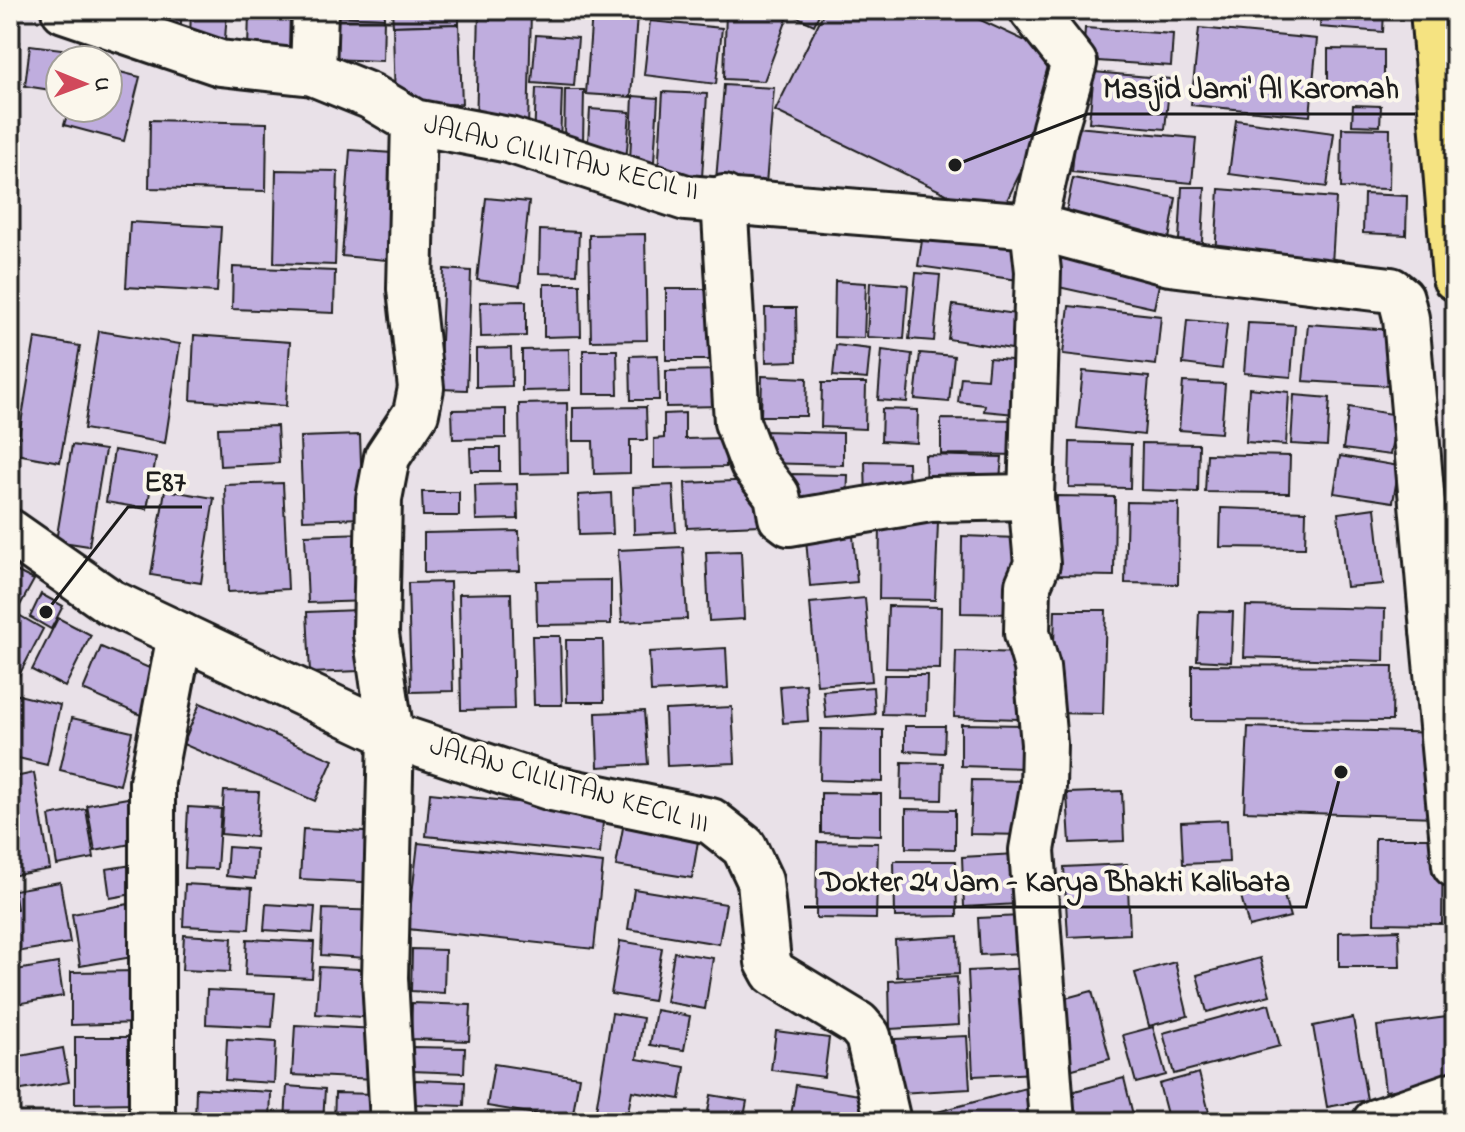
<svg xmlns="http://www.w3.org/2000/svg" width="1465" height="1132" font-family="'Indie Flower',sans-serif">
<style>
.building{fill:#bfadde;stroke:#1c1c1c;stroke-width:2}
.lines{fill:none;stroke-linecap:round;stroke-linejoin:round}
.street-casing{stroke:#1c1c1c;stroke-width:50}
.secondary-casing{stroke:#1c1c1c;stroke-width:50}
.primary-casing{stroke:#1c1c1c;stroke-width:50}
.street{stroke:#fbf7ec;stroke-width:44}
.secondary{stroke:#fbf7ec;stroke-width:44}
.primary{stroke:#f5e381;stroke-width:44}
.labels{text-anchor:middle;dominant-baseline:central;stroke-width:8;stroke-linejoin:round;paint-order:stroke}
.street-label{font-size:28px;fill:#1c1c1c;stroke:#fbf7ec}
.leader{fill:none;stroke:#1c1c1c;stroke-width:3}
.callout-dot{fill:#1c1c1c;stroke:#fbf7ec;stroke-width:3}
.callout-label{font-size:30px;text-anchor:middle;font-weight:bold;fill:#1c1c1c;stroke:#fbf7ec;stroke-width:8;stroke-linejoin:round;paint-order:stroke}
</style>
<rect width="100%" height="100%" fill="#e9e1e8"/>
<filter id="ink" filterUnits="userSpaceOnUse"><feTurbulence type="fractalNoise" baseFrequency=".0125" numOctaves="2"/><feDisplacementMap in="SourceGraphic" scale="16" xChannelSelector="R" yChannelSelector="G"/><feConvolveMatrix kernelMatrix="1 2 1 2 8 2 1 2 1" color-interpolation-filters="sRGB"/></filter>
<g filter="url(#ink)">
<g class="building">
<path d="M140 10H182L180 33 139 30Z"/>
<path d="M191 10H227L225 40 190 39Z"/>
<path d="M249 10H290L289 52 248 51Z"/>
<path d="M329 10H384V18L329 16Z"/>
<path d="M392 10H459V24L393 26Z"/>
<path d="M726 10H771L787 19 764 81 724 79Z"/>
<path d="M783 10H821L814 25Z"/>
<path d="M825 10H959L1073 63 998 219 775 111Z"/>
<path d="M1198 10H1301V16L1198 13Z"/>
<path d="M1321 10H1384L1383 32 1320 27Z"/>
<path d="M479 11 531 12 528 129 476 128Z"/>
<path d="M592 12 637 15 631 97 586 94Z"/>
<path d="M329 16 384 18 383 61 328 59Z"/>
<path d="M650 21 722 28 716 84 644 75Z"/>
<path d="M459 24 462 104 395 105 393 26Z"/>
<path d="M1085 28 1173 34 1171 66 1083 60Z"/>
<path d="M1199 28 1317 39 1310 116 1191 105Z"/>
<path d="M536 35 578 38 574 86 532 83Z"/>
<path d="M10 40 20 42 10 94Z"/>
<path d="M30 45 62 49 57 91 25 86Z"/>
<path d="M1328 49 1384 50V94L1328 93Z"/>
<path d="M108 69 140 77 124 141 64 125 69 108H108Z"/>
<path d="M1094 72 1170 79 1165 129 1089 122Z"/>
<path d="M724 85 774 88 765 196 715 192Z"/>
<path d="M536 88 562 90 560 143H534Z"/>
<path d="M565 90H584L583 143H564Z"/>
<path d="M663 92 707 94 702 178 658 174Z"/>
<path d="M633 96 658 98 654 162 630 161Z"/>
<path d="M1353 105 1381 106 1380 126 1352 125Z"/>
<path d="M590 109 630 112 626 162 587 159Z"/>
<path d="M150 120 267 123 266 191 149 188Z"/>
<path d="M1236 120 1334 133 1327 187 1229 174Z"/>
<path d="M1076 127 1196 138 1192 183 1072 172Z"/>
<path d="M1342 128 1390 129 1389 189 1341 188Z"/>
<path d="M350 150 406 154 397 261 342 256Z"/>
<path d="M276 170 338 171 335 265 274 263Z"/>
<path d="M1073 178 1176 198 1167 251 1062 231Z"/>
<path d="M1182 187H1205L1201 259 1178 258Z"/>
<path d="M1219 189 1336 198 1332 264 1215 256Z"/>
<path d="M1364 194 1407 196 1406 235 1363 233Z"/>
<path d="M486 198 529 202 520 286 477 280Z"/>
<path d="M130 222 221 227 217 292 126 287Z"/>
<path d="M924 228 1031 243 1026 281 918 266Z"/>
<path d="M540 230 579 232 577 274 539 273Z"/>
<path d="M645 234 647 340 591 341 589 235Z"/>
<path d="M1060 258 1160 280 1154 308 1054 286Z"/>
<path d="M233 267 335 271 334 313 232 309Z"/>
<path d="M444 269 471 271 467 390 439 389Z"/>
<path d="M916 273 940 275 934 341 909 339Z"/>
<path d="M835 281 866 283 864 338 834 337Z"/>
<path d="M870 282 908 285 904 339 867 337Z"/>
<path d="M544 284H580L581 336 544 337Z"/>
<rect x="666" y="289" width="61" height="71"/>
<path d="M526 301V336L481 337 480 302Z"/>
<path d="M953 305 1023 315 1018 350 948 339Z"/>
<path d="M1069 306 1161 316 1156 365 1063 354Z"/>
<path d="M765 308H796L797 361 766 362Z"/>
<path d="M1187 320 1227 324 1222 369 1183 364Z"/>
<path d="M1248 323 1295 325 1291 377 1244 373Z"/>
<path d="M1308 324 1392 330 1389 386 1303 381Z"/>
<path d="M99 331 180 344 165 443 84 429Z"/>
<path d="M194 335 290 342 286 406 191 400Z"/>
<path d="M35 338 80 346 60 462 16 454Z"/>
<path d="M836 345 870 349 867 379 833 376Z"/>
<path d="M511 348 512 386 476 387V349Z"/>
<path d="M569 349 570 390 522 391V350Z"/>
<path d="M583 350H617L618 394H583Z"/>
<path d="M882 350 912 354 907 402 878 400Z"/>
<path d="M920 353 954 356 949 402 915 399Z"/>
<path d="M658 355 659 400H631L630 356Z"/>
<path d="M989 358 1031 362 1026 415 984 411 985 405 958 402 961 377 987 379Z"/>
<path d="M724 370 725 406 666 407V371Z"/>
<path d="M1083 371 1149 377 1144 435 1077 428Z"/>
<path d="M762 376 807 378 806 416H761Z"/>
<path d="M1183 382 1225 384 1221 433 1179 430Z"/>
<path d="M822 383H866L865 429 821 427Z"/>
<path d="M1249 388 1289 392 1286 445 1246 442Z"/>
<path d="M1294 395 1330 398 1327 446 1291 444Z"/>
<path d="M567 403 568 473 520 474 519 404Z"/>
<path d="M646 407 647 440H630V473L594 474 593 441H573V408Z"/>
<path d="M1349 407 1397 415 1390 455 1343 449Z"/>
<path d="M506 409V438L453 439 452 410Z"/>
<path d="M882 409 918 410 917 443 881 441Z"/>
<path d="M685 413V439L725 438 726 467 654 468V439L664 438V414Z"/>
<path d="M941 419 1026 420 1025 455 941 454Z"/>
<path d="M277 426 279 463 220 466 218 428Z"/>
<path d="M762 431 843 433V465L761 463Z"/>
<path d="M360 435 363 518 303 520 300 437Z"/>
<path d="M1070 442 1131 444 1130 488 1069 487Z"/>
<path d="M1142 443 1199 444 1198 492 1141 490Z"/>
<path d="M72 445 105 450 89 546 56 541Z"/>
<path d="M470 448H500V471H471Z"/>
<path d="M114 450 156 457 147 509 106 502Z"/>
<path d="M1207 454 1290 456 1289 493 1205 492Z"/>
<path d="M925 455 1002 457 999 490 926 492Z"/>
<path d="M1340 456 1399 466 1393 502 1334 493Z"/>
<path d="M865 461 908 462 909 493 866 504Z"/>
<path d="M791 474 848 475 847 505 791 504Z"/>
<path d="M758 480 760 525 687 528 685 483Z"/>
<path d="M283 483 288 589 228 592 225 485Z"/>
<path d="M517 484 518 519 476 520 475 485Z"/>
<path d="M673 485 676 532 634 534 633 487Z"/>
<path d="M165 490 214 498 201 583 151 575Z"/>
<path d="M422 492H459V516H423Z"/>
<path d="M611 493 613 534 579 535 578 495Z"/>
<path d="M1057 496 1115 497 1114 576 1055 575Z"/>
<path d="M1127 502 1179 503 1178 584 1125 583Z"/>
<path d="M1221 508 1306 511 1305 548 1220 547Z"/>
<path d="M1375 508 1383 584 1346 587 1338 513Z"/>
<path d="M880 520 938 522 935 600 879 599Z"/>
<path d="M852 524 857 582 810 586 805 527Z"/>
<path d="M519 531 520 571 424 573V533Z"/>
<path d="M366 533 369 601 308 603 305 535Z"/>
<path d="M962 536 1018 538 1016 614 961 613Z"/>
<path d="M683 547 687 619 622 622 618 550Z"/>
<path d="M741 551 744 619 709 621 706 552Z"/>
<path d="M10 568 34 580 18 609 10 604Z"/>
<path d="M611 580V624L537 625 536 581Z"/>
<path d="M450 582 453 691 411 692 408 583Z"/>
<path d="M511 593 514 709 461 710 459 594Z"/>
<path d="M41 594 63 606 51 629 30 617Z"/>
<path d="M865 598 872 681 817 685 810 603Z"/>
<path d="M888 606 941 607 940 669 886 668Z"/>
<path d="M1246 606 1385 609 1384 661 1244 657Z"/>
<path d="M10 610 43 629 13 687 10 685Z"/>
<path d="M358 610 360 671 310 673 307 612Z"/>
<path d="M1055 610H1106L1103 714 1052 713Z"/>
<path d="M1199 611 1233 612 1231 662 1197 660Z"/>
<path d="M58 618 91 635 65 687 32 670Z"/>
<path d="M532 636H560L562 705H534Z"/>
<path d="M566 640H603L604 702H567Z"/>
<path d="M101 647 163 674 145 717 83 690Z"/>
<path d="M726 648 728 688 651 692 649 652Z"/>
<path d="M956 651 1021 653 1020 719 954 717Z"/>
<path d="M1192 665 1393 666 1392 721 1192 720Z"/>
<path d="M884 675H927L926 715 882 714Z"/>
<path d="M806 684 808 721 783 723 780 686Z"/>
<path d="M873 687 875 714 826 718 823 691Z"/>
<path d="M10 693 60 705 47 765 10 756Z"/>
<path d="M200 703 333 760 315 801 183 744Z"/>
<path d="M732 707 735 763 667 766 665 710Z"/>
<path d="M644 711 648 764 598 767 596 713Z"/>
<path d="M72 718 132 732 120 785 60 770Z"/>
<path d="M961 724 1027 725 1026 768 961 766Z"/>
<path d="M905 726H945L944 753 905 751Z"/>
<path d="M1248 727 1438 733 1436 817 1244 811Z"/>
<path d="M821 729 883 730V782L820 780Z"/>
<path d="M902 762 943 763 942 800 901 799Z"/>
<path d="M34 773 50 869 10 876V778Z"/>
<path d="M972 780 1033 781 1032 835 970 834Z"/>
<path d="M224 791 259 792 256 837 221 834Z"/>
<path d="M1122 791 1124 841 1070 843 1067 793Z"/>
<path d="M430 793 604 811 600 854 426 836Z"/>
<path d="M821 793 881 794V835L821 833Z"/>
<path d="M145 795 146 841 95 851 87 805Z"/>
<path d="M188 807 221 809 217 869 185 868Z"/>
<path d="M86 809 94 858 57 865 49 816Z"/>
<path d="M906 809 955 810V849L906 848Z"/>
<path d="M1227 820 1229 862 1183 864 1181 822Z"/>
<path d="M624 822 699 835 692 878 616 866Z"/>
<path d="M303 829 385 833 382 883 300 879Z"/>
<path d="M1375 838H1443L1442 924 1374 923Z"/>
<path d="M817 842 878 843 876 919 816 918Z"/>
<path d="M418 843 603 863 594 949 408 929Z"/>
<path d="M228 847 256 849 255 879 226 876Z"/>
<path d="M1016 854 1018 904 964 907 962 857Z"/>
<path d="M894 861H956L957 916 895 917Z"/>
<path d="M139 864 144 892 110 898 106 869Z"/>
<path d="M1127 864 1130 934 1068 937 1064 867Z"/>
<path d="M60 882 70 943 10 953V910L17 909 14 890Z"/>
<path d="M185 884 252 888 249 929 183 926Z"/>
<path d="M1281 885 1290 917 1249 927 1241 896Z"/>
<path d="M634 889 726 904 719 944 628 929Z"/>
<path d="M129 904 138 956 80 966 72 914Z"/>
<path d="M266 904 315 907 313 933 264 930Z"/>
<path d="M323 909 383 911 382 959 321 955Z"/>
<path d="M1021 916 1023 953 980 955 978 918Z"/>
<path d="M1399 930 1400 967H1339V932Z"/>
<path d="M184 935 232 938 230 972 182 970Z"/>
<path d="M958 936 959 974 897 977 895 940Z"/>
<path d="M247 939 314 942 312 978 245 975Z"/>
<path d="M620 941 662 948 653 1001 611 994Z"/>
<path d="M412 949 445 950 444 993 411 991Z"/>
<path d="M674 952 713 958 705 1009 666 1002Z"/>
<path d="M1260 958 1270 995 1207 1012 1197 975Z"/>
<path d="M1175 962 1188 1016 1149 1026 1135 973Z"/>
<path d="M58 963 63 996 10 1005V971Z"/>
<path d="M319 967 379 970 377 1018 316 1014Z"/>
<path d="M1031 968 1036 1073 973 1076 968 971Z"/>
<path d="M140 971 141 1023 71 1025V972Z"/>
<path d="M957 977 959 1025 890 1029 889 981Z"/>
<path d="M207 990 275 993 272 1027 206 1024Z"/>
<path d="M1092 991 1110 1059 1069 1070 1051 1002Z"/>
<path d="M412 1003 471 1005 469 1041 411 1039Z"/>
<path d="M1269 1004 1280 1046 1174 1074 1163 1033Z"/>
<path d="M656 1010 690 1016 684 1050 650 1045Z"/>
<path d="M612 1013 643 1018 637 1059 685 1067 680 1099 632 1091 626 1122H594Z"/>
<path d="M1455 1016V1082L1385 1091 1377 1026Z"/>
<path d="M1353 1018 1367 1100 1327 1107 1313 1026Z"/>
<path d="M16 1019 20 1048 10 1050V1020Z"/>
<path d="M295 1025 378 1029 375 1079 292 1075Z"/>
<path d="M1153 1027 1166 1075 1136 1083 1123 1035Z"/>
<path d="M776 1031 829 1038 824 1077 771 1070Z"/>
<path d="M967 1036 970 1089 898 1093 895 1039Z"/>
<path d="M75 1037H138L139 1103 75 1104Z"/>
<path d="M227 1039 276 1042 274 1083 225 1080Z"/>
<path d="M412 1047 465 1048 464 1073 411 1071Z"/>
<path d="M63 1048 69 1082 10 1092V1058Z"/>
<path d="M494 1064 579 1077 572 1120 487 1106Z"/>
<path d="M1199 1073 1211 1120 1169 1122 1159 1084Z"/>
<path d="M1124 1078 1134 1119 1074 1122 1067 1093Z"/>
<path d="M415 1080 465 1082 464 1106 415 1104Z"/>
<path d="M796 1085 872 1097 868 1122H790Z"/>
<path d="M287 1086 325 1089 323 1122H285Z"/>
<path d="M196 1088 271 1092 270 1122H195Z"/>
<path d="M1026 1088 1035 1122H932L930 1114Z"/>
<path d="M335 1093 377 1094 376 1122H334Z"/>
<path d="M711 1095 747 1101 743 1122H706Z"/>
<path d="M149 1110V1122H90V1111Z"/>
<path d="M477 1118V1122H431V1119Z"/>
</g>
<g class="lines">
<defs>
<g id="street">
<path d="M64 10 220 63 313 73 370 96 414 122 509 140 686 198 1033 226 1170 263 1391 290 1401 298 1406 318 1433 630"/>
<path d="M1032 10 1074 63 1055 128 1033 226 1038 271 1031 497 1037 564 1028 585 1027 633 1037 667 1044 744 1043 787 1032 850 1052 1122"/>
<path d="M313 73 315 10"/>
<path d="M724 198 737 422 753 464 777 495 781 517 789 523 930 499 1031 497"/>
<path d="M10 532 110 602 391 735 552 788 711 821 744 847 760 881 768 962 774 973 858 1024 868 1036 888 1122"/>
<path d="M152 1122V782L180 635"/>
<path d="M393 1122 385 978 391 735 376 634 379 499 387 457 416 413 421 388 410 289 414 122"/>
<path d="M1375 1122 1455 1094"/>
</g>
<path id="secondary" d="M1455 629 1433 630 1455 865"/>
<path id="primary" d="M1433 10 1455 278"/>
</defs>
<use href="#street" class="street-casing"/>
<use href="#secondary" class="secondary-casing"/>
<use href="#primary" class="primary-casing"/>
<use href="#street" class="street"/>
<use href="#secondary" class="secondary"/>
<use href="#primary" class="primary"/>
</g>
</g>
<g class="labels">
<g class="street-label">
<text transform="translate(561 159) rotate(14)">JALAN CILILITAN KECIL II</text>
<text transform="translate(569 786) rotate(16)">JALAN CILILITAN KECIL III</text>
</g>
</g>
<path class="leader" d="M955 165L1087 114H1415M46 612L128 507H202M1341 772L1306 907H804"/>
<g class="callout-dot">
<circle cx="955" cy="165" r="8"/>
<circle cx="46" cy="612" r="8"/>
<circle cx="1341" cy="772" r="8"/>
</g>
<g class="callout-label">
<text x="1251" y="98">Masjid Jami' Al Karomah</text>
<text x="165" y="491">E87</text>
<text x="1055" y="891">Dokter 24 Jam - Karya Bhakti Kalibata</text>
</g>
<rect width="1465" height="1132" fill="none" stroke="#fbf7ec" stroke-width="40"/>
<rect x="20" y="20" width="1425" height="1092" fill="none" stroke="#1c1c1c" stroke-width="3" filter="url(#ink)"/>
<g transform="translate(84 84) rotate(91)"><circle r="38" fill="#fbf7ec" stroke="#a29f99" stroke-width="2"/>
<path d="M0-6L14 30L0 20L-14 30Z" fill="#d1495b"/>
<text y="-12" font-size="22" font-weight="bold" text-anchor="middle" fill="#1c1c1c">U</text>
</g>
</svg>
